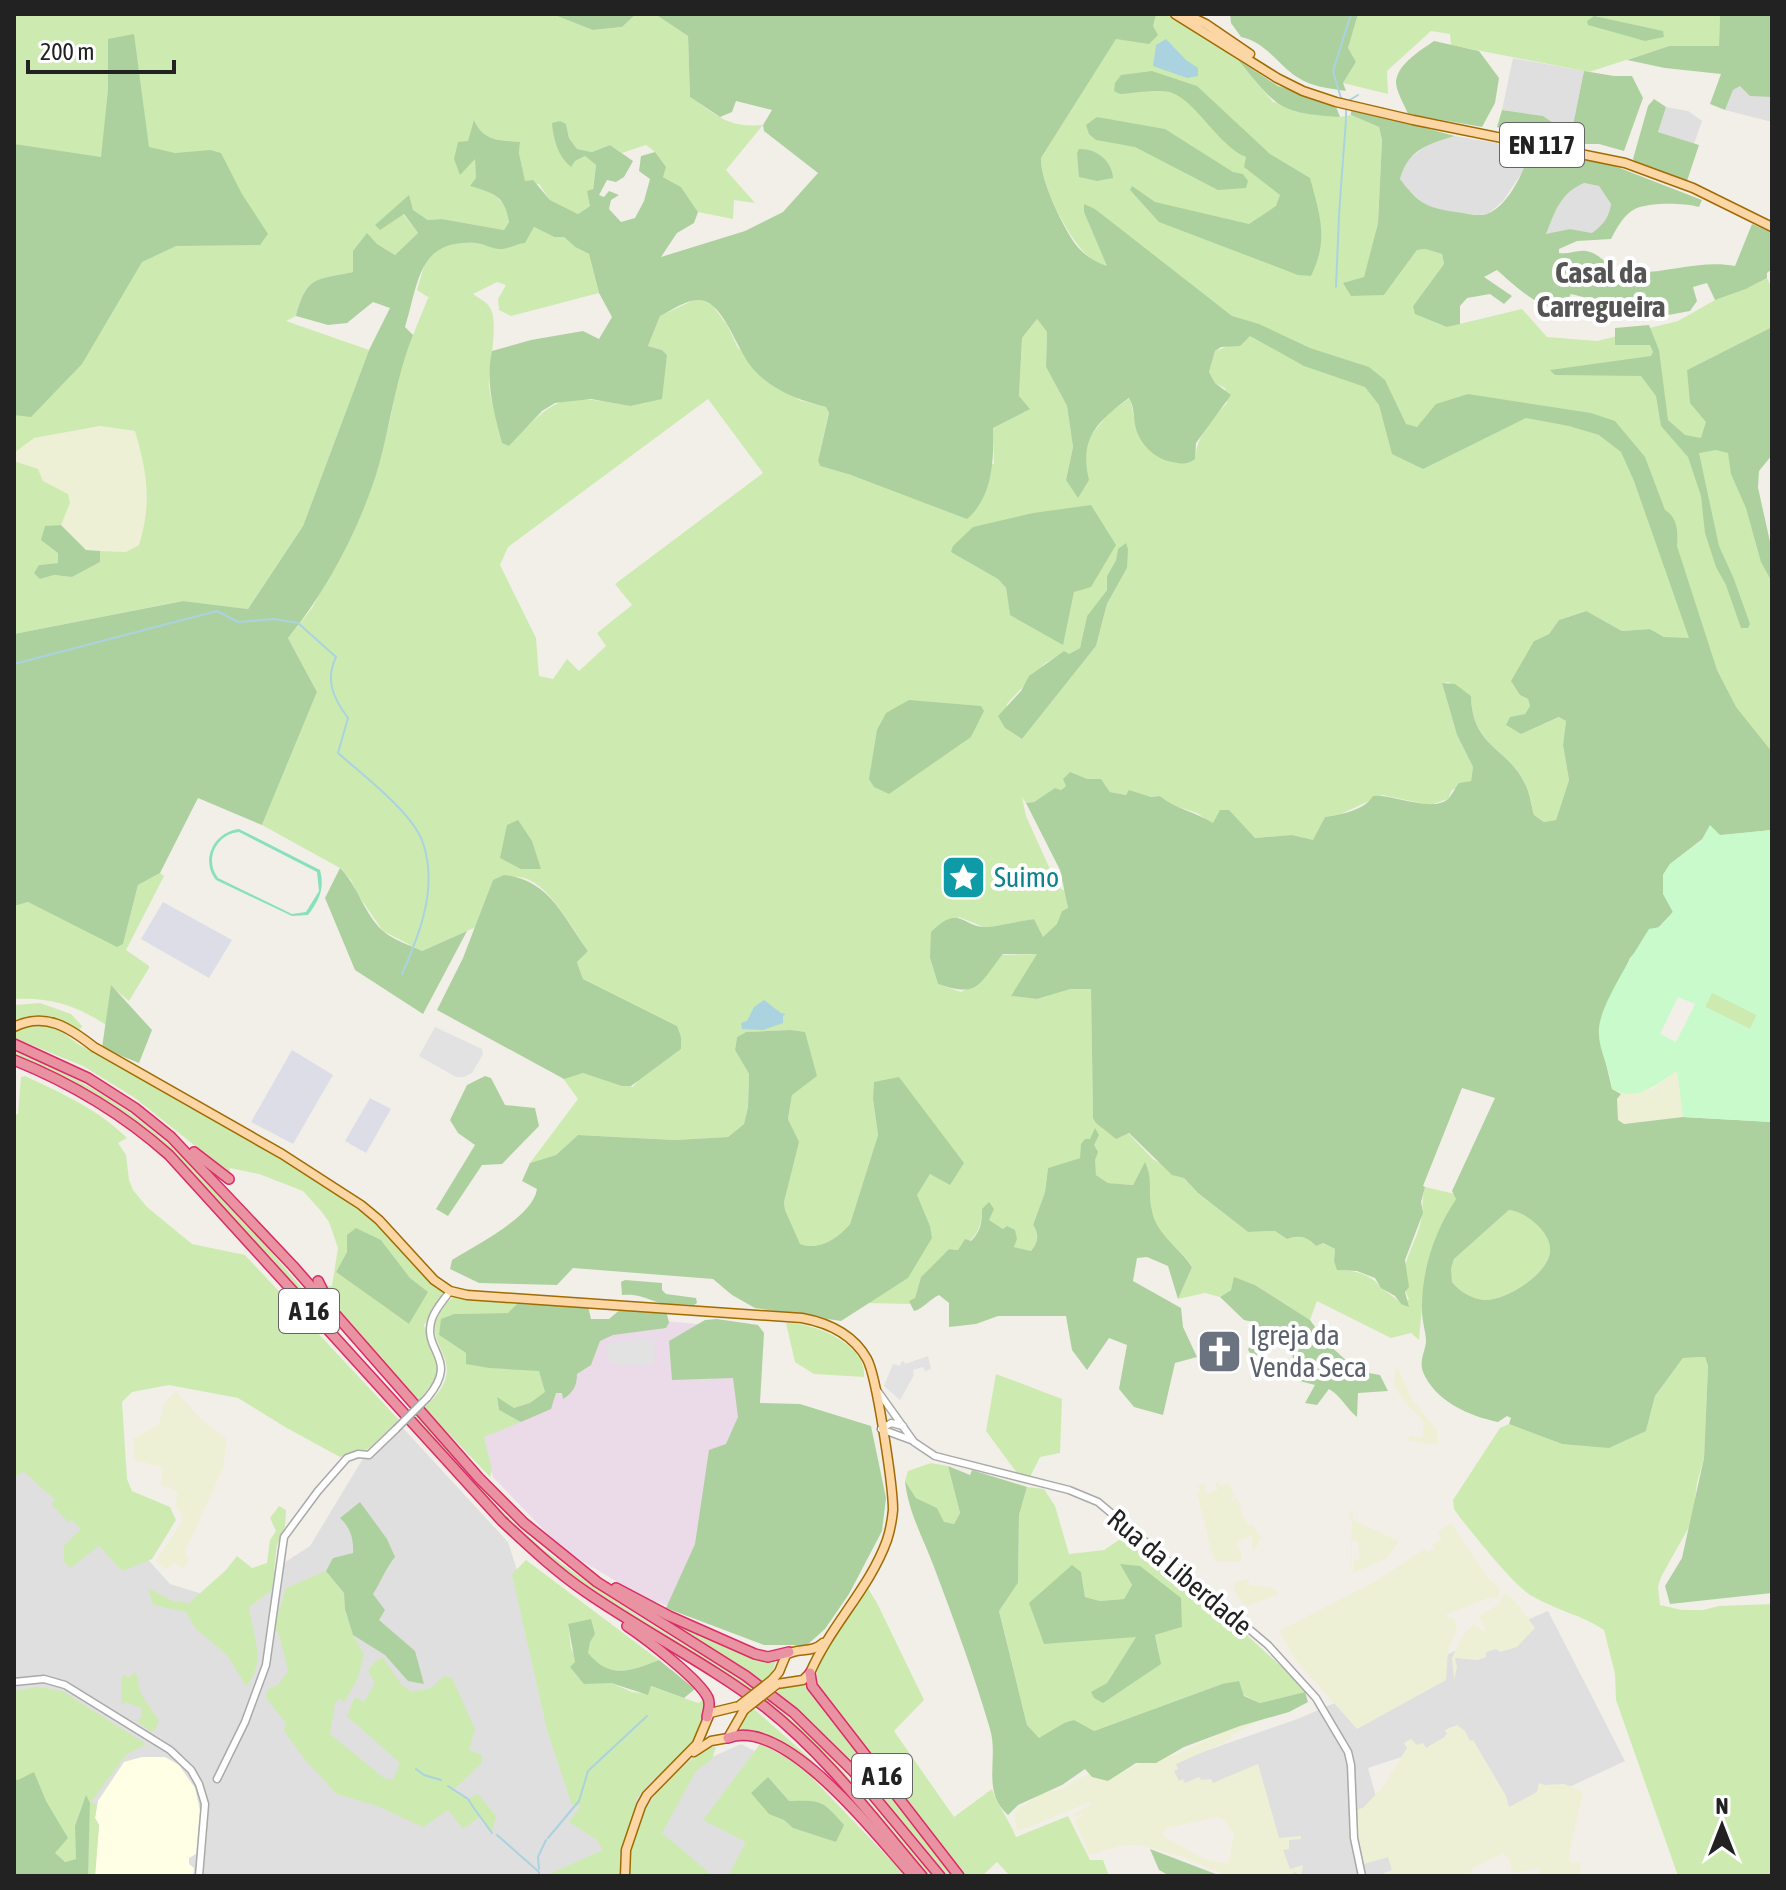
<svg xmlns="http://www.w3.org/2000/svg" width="1786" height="1890" font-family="'Asap Condensed',sans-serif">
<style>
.residential{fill:#e0dfdf}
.industrial{fill:#ebdbe8}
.education{fill:#ffffe5}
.farmland{fill:#eef0d5;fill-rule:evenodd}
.grass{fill:#cdebb0;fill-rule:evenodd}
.forest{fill:#add19e;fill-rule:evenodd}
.park{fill:#c8facc;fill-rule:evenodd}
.pitch{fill:#88e0be;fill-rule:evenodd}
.parking{fill:#e2e2e2}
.plaza{fill:#dddde8}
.water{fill:#aad3df}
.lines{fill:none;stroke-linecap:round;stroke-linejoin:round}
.stream{stroke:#aad3df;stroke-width:2}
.minor-casing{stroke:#a9a9a9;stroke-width:9}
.major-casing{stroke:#a06b00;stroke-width:11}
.highway-casing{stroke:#dc2a67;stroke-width:12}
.minor{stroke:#fff;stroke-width:6}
.major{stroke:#fcd6a4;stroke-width:8}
.highway{stroke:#e892a2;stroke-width:9}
.minor-bridge-casing{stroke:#a9a9a9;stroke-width:9;stroke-linecap:butt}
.major-bridge-casing{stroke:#a06b00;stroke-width:11;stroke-linecap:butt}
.minor-bridge{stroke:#fff;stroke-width:6}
.major-bridge{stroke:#fcd6a4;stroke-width:8}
.labels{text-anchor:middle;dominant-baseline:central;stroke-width:8;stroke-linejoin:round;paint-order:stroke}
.shield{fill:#fff;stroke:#646464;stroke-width:2}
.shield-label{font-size:26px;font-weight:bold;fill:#222}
.culture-label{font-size:28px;fill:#0d838f;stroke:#fff;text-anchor:start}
.worship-label{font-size:28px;fill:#5b616d;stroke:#fff;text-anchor:start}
.street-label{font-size:28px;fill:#222;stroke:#fff}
.neighbourhood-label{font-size:30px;font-weight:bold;fill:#555;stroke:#fff}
</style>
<rect width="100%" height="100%" fill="#f2efe9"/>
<g class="residential">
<path d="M1513 58 1584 71 1572 130 1555 124 1543 116 1502 110Z"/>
<path d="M1772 66V122L1725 110 1733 90Z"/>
<path d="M1666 107 1688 111 1702 121 1694 144 1658 132Z"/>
<path d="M1455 136 1531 149 1525 168 1503 201 1488 214 1478 215 1431 209 1408 190 1400 179 1405 162 1428 144Z"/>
<path d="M1584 183 1599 186 1611 204 1610 214 1602 226 1592 233 1570 229 1545 235 1561 199 1570 189Z"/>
<path d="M390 1414 508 1542 531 1614 668 1739 703 1761 741 1744 777 1762 894 1876H81L14 1777V1468L50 1451 170 1584 225 1601 310 1546Z"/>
<path d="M1548 1611 1625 1761 1501 1819 1456 1739 1368 1768 1398 1876H1281L1250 1786 1179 1801 1157 1768 1300 1718Z"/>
</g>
<path class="industrial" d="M648 1319 706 1325 751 1364 745 1480 681 1610 645 1598 563 1550 493 1477 483 1437 564 1347Z"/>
<path class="education" d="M142 1757H165L179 1765 195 1788 200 1811 196 1854 189 1858V1864L194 1868 193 1876H95L99 1825 95 1818 98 1801 124 1762Z"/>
<g class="farmland">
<path d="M100 426 135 431 147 471 145 527 139 545 126 553 86 550 61 525 70 503 68 494 43 481 38 469 14 461V453L33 438Z"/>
<path d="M1677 1071 1683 1117 1624 1124 1618 1120 1617 1099 1621 1094 1651 1090Z"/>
<path d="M1398 1368 1413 1401 1437 1430V1445L1409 1441V1436L1423 1437V1421L1402 1399 1394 1385 1395 1369Z"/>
<path d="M176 1391 200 1418 227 1439 223 1468 185 1552 189 1560 183 1569 174 1563 166 1569 156 1561 182 1522 180 1511 175 1506 178 1491 161 1485 162 1467 134 1460 133 1439 159 1424 164 1403Z"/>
<path d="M1215 1482H1218L1220 1486 1228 1483 1234 1495 1230 1501 1237 1499 1243 1509 1238 1506 1248 1525 1252 1524 1261 1537 1253 1554 1252 1536 1239 1540 1237 1545 1242 1555 1241 1562H1216L1213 1557 1197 1493 1200 1491 1199 1487H1195L1204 1484 1207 1494 1218 1490Z"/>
<path d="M1350 1509 1353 1511V1520L1399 1541 1386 1559 1353 1573 1354 1560H1359L1358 1541H1352V1562L1351 1571 1350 1574 1352 1521 1348 1517 1352 1511Z"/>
<path d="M1451 1523 1489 1579 1499 1588V1596L1497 1599 1491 1597 1445 1615 1454 1619 1457 1630 1448 1650 1446 1680 1357 1729 1295 1659 1279 1631 1378 1580 1426 1548 1427 1552 1434 1549 1433 1544 1442 1540 1437 1532Z"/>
<path d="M1248 1579 1250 1585 1273 1588 1275 1591H1279L1278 1595 1246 1606 1236 1594 1233 1583Z"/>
<path d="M1504 1593 1512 1597 1535 1628 1517 1647 1500 1652 1496 1649 1486 1652V1657L1478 1660 1455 1658 1457 1667 1454 1680 1452 1658 1464 1633 1474 1624 1487 1633 1479 1616 1499 1604Z"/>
<path d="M1273 1713 1231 1736 1230 1740 1176 1764 1178 1769 1174 1771 1179 1781 1183 1779 1185 1783 1199 1777 1201 1780 1211 1779 1213 1783 1258 1764 1279 1838 1301 1836V1839L1289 1840V1849L1283 1850 1290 1869 1303 1865 1301 1876H1298L1296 1872 1292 1873 1293 1876H1228L1183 1857 1141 1845H1123L1089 1855 1075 1821 1083 1816 1081 1814 1074 1818 1073 1814 1091 1805 1090 1802 1017 1832 1014 1812 1043 1792 1060 1790 1087 1774 1113 1778 1142 1762 1175 1755 1228 1730ZM1217 1817 1223 1819 1234 1834 1228 1864 1205 1859 1163 1836V1832L1167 1828Z"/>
<path d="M1457 1725 1465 1731 1470 1741 1473 1740 1506 1796 1509 1807 1537 1792 1539 1783 1544 1785 1564 1784 1583 1792 1569 1855 1570 1862 1581 1863 1579 1876H1540L1539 1868 1512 1873 1509 1859 1503 1853 1473 1868 1469 1876H1385L1384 1873 1392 1870 1388 1857 1364 1864 1358 1839V1809L1363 1808 1382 1788 1407 1748 1404 1743 1411 1739 1417 1745 1423 1743 1426 1748 1443 1738 1447 1734 1445 1730Z"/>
</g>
<g class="grass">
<path d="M14 14H552L594 30 622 27 636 14H655L688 36 690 97C718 116 728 128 763 125L726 170 755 203 734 200 733 219 698 212 681 187 663 177 655 152 646 145 622 153 610 145 592 152 577 149 569 138 566 124 560 152 564 157 575 161 585 156 596 165 590 206 578 214 550 200 539 184 525 182 519 153 520 142C500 140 484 142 475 122L476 178 507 207 509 222 504 230 442 219 428 220 413 210 408 196 403 214 418 233 395 255 377 244 367 234 353 272C316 280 307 275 296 316L286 321 369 350 303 526 248 609 182 601 14 634V461L38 469 43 481 68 494 70 503 61 525 45 527 59 553 58 563 39 565 40 579 54 575 72 577 100 562V551L126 552 139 545C152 503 147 472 135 431L100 426 34 438 14 453Z"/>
<path d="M1131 14H1165L1197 32 1238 60 1273 102 1340 117 1351 115 1379 127 1382 140 1378 223 1364 278 1384 295 1417 250 1425 249 1442 254 1444 264 1413 306 1447 327 1522 309 1547 337 1597 341 1678 321 1715 300 1746 289 1767 278 1772 288V327L1687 370 1758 488 1772 551V779L1664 637 1650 629 1622 631 1585 611 1559 620 1549 634 1534 641 1520 695 1528 699 1530 706 1525 714 1521 734 1560 717 1566 721 1563 745 1569 780 1556 820 1544 822 1534 815C1531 805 1530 793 1525 784 1508 747 1472 748 1471 696L1448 682 1442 683 1457 735 1473 767 1471 781 1452 790 1448 799 1430 805 1382 795 1341 814 1325 817 1313 841 1292 835 1255 838 1242 826 1213 824 1197 813 1169 804 1160 796 1151 797 1130 791 1126 795 1110 792 1101 779C1087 779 1071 780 1060 791L1055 789 1034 802 1026 803 1022 797 1026 816 1058 887 1065 891 1068 909 1062 911 1058 924 1043 938 1034 919 986 928 959 917 930 958 938 984 961 992 982 980 1002 955 1038 954 1012 996 1037 999 1071 989H1091L1093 1116 1128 1133 1153 1159 1184 1178 1198 1193 1248 1232 1275 1231 1287 1239C1300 1235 1306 1236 1316 1246L1322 1243 1335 1249 1334 1261 1338 1270C1356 1271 1368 1273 1380 1286 1387 1294 1395 1296 1401 1304L1409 1299C1392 1267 1421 1241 1422 1213 1423 1203 1422 1197 1425 1187L1455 1194 1456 1199C1425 1243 1424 1289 1419 1340L1411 1333 1391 1338 1317 1301 1310 1320 1255 1285 1235 1278 1231 1290 1220 1297 1205 1293 1178 1299 1192 1266C1180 1248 1159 1236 1152 1214 1146 1196 1154 1182 1145 1163L1133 1185 1108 1183 1096 1175 1090 1139 1080 1158 1048 1168 1045 1192 1033 1225C1039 1235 1039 1242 1031 1251L1014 1247 1003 1229 988 1220 982 1209C982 1230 975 1238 958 1250L949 1249 921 1277 915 1298 910 1304 866 1303 908 1278 930 1226 916 1195 930 1174 873 1099 878 1135 850 1224C837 1239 819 1251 799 1244L785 1210 784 1202 798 1142 788 1119 792 1095 790 1030 746 1032 737 1037 735 1050 749 1074 748 1107 744 1124 728 1137 675 1140 578 1135 556 1155 530 1163 578 1099 562 1077 583 1073 633 1087 639 1079 681 1049 677 1026 583 979 577 961 588 951C573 930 547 879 519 877 511 876 501 879 493 880L476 927 422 951 383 931 358 895 351 880 340 868 262 825 317 692 288 638 312 608 342 553 361 510 378 468 391 415 400 367 428 298 431 299 417 290 426 259 441 247 456 243H480L500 249 524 243 534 227 554 237H564L575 247 589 254 599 293 511 316 499 310 498 299 506 285 497 282 473 294C477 297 485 301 488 305 501 318 488 367 489 386 491 407 500 426 509 446 557 395 560 393 630 406L665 368 667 356 662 350 648 346 660 316 694 300H704L713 306 727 325 738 348 799 400 826 407 829 412 818 461 820 466 851 475 994 464 993 428 1029 409 1019 396 1022 338 1037 319 1047 332 1046 367 1067 406 1073 447 1066 480 1084 460 1088 439 1108 414 1130 398 1136 427 1195 459C1197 435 1211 420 1227 403L1225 388 1215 383 1209 372 1215 351 1231 345C1201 324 1171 298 1139 280 1125 272 1107 269 1094 261 1071 246 1040 184 1041 158ZM708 399 763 473 615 584 632 605 597 633 606 646 579 671 567 659 553 679 539 676 536 638 500 565 508 547ZM1126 544 1127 568 1107 604 1096 646 1022 739 1005 728 1007 704 1044 664 1064 652 1069 654 1080 648 1087 616 1107 590V576L1116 560 1118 550ZM998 579 1074 592 1010 615 1006 588Z"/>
<path d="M1358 14H1720L1719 46H1669L1589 72 1451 45 1450 34 1431 31 1387 71 1388 94 1343 83 1356 62 1347 49Z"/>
<path d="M160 873 164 876 126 950 149 966V968L129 1001 111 986 106 1025C76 1005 50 997 14 999V906L28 902 117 946 123 944 138 885Z"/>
<path d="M1712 992 1757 1015 1750 1029 1705 1007Z"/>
<path d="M40 1003 71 1014 82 1026 79 1031 25 1019 14 1022V1005Z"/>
<path d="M40 1025 58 1029 78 1044C202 1113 352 1179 442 1292V1297L424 1325 436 1357 439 1375 418 1401 326 1294 322 1286H332L338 1248 329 1222 321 1211 303 1191 259 1174 230 1168 229 1173 135 1098 83 1066 14 1038V1031L23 1027ZM381 1240 410 1278 427 1292 409 1324 336 1272 347 1252Z"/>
<path d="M14 1051C50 1066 85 1082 117 1104 200 1159 269 1252 335 1326L332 1328C234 1221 154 1110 14 1056Z"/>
<path d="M25 1076C61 1093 98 1109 127 1138L118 1143 126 1155 129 1180 133 1190 147 1207 192 1244 245 1255 400 1421 368 1449 340 1457 285 1427 238 1398 169 1385 132 1392 122 1402 127 1479 132 1491 170 1507 176 1520 152 1559 122 1571 99 1546 70 1568 64 1562V1546L81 1529 72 1520 68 1522 51 1504 55 1500 23 1471 14 1478V1115L18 1114 21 1077Z"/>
<path d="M1509 1210C1518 1211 1529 1217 1536 1224 1543 1230 1551 1241 1550 1251 1549 1274 1505 1301 1484 1300 1472 1299 1459 1291 1452 1282L1450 1273 1454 1259Z"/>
<path d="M454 1297 517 1304 509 1313 454 1314 439 1335 489 1368 539 1370 545 1392 530 1403 514 1408 497 1398 499 1410 521 1422 484 1437 492 1470 490 1477 424 1408C433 1399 443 1389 446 1377 452 1352 423 1339 441 1311 445 1305 447 1301 454 1297Z"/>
<path d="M786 1323C813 1322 867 1344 864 1377L814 1374 795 1362Z"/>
<path d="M1705 1357 1708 1366 1704 1458 1697 1483 1694 1508 1689 1527 1661 1577 1658 1587 1660 1605 1682 1610H1703L1719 1606 1772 1604V1876H1678L1616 1700 1615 1674 1604 1630C1582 1615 1555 1610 1532 1596 1512 1584 1477 1538 1461 1519L1454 1509 1453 1500 1500 1428 1509 1424 1562 1444 1646 1431 1655 1396 1683 1358Z"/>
<path d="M996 1374 1062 1399 1060 1453 1040 1457 1030 1477 1017 1473 986 1431Z"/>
<path d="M417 1416C459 1463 501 1516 552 1556 616 1606 687 1645 756 1688L751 1692C683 1649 608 1609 546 1557 497 1516 456 1466 413 1420Z"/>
<path d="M931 1463 948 1466 960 1513 954 1524 944 1523 937 1508 916 1498 905 1481 908 1471Z"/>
<path d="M1027 1487 1044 1489 1055 1506 1069 1554 1104 1550 1125 1536 1219 1610 1304 1687 1305 1692 1260 1703 1222 1684 1094 1731 1064 1723 1039 1739 1027 1725 999 1611 1018 1583 1019 1515ZM1121 1564 1182 1627 1155 1635 1159 1653 1107 1683 1136 1637 1029 1603 1081 1573 1085 1597 1100 1601 1124 1599 1132 1585Z"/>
<path d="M279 1506 286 1510 285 1527 277 1545 272 1590 249 1607C253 1636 267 1663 246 1686L227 1655 195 1628 186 1612 153 1605 148 1588 173 1601 189 1603 226 1570 237 1556 252 1568 267 1563 270 1540 276 1531 270 1518Z"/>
<path d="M526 1560 659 1660C631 1671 610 1680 587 1653L590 1642 568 1624 571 1648 584 1683H611L632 1692 648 1694 650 1686 698 1703 703 1700 706 1708 699 1730 686 1752 650 1782 636 1799 635 1810 620 1859 621 1876H545L603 1850 596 1839 569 1822 581 1805H572L547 1730 512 1574Z"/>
<path d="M326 1571 344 1593 345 1610 353 1635 364 1655 357 1680 344 1702 339 1699 335 1703 330 1734 384 1778 393 1780 400 1763 347 1716 355 1697 364 1702 375 1683 368 1671 377 1660 383 1658 401 1684 411 1692 431 1688 444 1676 452 1678 475 1729 469 1750 482 1755 481 1764 454 1789 467 1799 478 1794 496 1816 492 1832 480 1816 463 1829 448 1810 423 1827 377 1806 337 1794 306 1761 284 1731 286 1723 266 1698 268 1689 278 1685 288 1671 281 1641 275 1625 286 1588Z"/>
<path d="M866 1585 877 1603 924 1700 894 1731 954 1817 992 1789C998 1807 1009 1819 1016 1837L1068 1816 1090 1860H1103L1109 1876H1010L997 1862 982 1876H967L956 1863 815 1683 819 1663Z"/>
<path d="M664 1618 776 1659 773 1673 764 1682Z"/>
<path d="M136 1672 141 1694 159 1721 155 1730 151 1732 136 1720 141 1718V1708L125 1702 121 1705 122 1676 125 1675 127 1678Z"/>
<path d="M808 1685 953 1876H948C893 1812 841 1746 777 1692L782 1688Z"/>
<path d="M37 1687 62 1691 146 1744 126 1755 91 1802 97 1805 95 1818 99 1825 95 1876H88L90 1803 86 1796 75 1826 76 1859 65 1862 54 1853 46 1801 34 1773 18 1780 14 1779V1691Z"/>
<path d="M767 1699 818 1742 933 1876H926L763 1702Z"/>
<path d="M754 1709 812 1760 869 1823C839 1794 785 1729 740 1732L743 1718Z"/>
<path d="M760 1744 797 1762 906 1876H728L746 1842 703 1820ZM768 1777 789 1801 838 1834 836 1842 793 1828 784 1820Z"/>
<path d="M711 1747H716L712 1759 696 1771 662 1833 713 1876H629C626 1819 665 1774 711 1747Z"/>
</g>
<g class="forest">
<path d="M552 14H636L622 27 593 30Z"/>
<path d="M655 14H1156L1153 26 1158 35 1149 44 1116 39 1041 158C1040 180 1063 227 1076 245 1084 255 1096 263 1107 266L1084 212V204L1095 209 1232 316 1259 324 1310 348 1369 367 1385 380 1406 424 1417 427 1436 404 1468 394 1591 413 1615 421 1645 457 1665 510C1678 518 1678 532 1677 546L1717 670 1736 707 1772 752V830L1705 837 1670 864 1663 875V893L1673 912 1630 958 1601 1021 1600 1038 1612 1089 1621 1094 1617 1099 1618 1120 1624 1124 1683 1117 1772 1122V1593L1670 1604 1665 1586 1682 1558 1704 1458 1708 1366 1705 1357 1683 1358 1655 1396 1646 1431 1609 1448 1562 1444 1509 1424 1511 1418 1507 1416 1498 1422C1469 1416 1435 1401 1423 1372 1419 1360 1425 1352 1426 1342 1426 1333 1422 1321 1422 1311 1421 1273 1434 1231 1456 1199L1452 1191 1495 1098 1462 1088 1423 1186 1425 1187 1421 1202 1423 1213 1405 1260 1409 1287 1405 1292 1409 1307 1401 1304 1395 1296 1381 1288 1375 1278 1357 1271 1337 1270 1334 1261 1335 1249 1323 1243 1316 1246C1306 1236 1300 1235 1287 1239L1275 1231 1248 1232 1198 1193 1184 1178 1172 1175 1129 1133 1116 1139 1096 1123 1093 1118 1091 989H1071L1037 999 1011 996 1037 954H1003C978 985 979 998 938 984L930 958 931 932C961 902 962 929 989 927 1004 925 1019 921 1034 919L1043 937 1057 924 1062 911 1068 908 1060 870 1026 803 1034 802 1055 788 1061 790 1066 786 1063 779 1070 772 1087 779H1101L1110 792 1126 795 1129 790 1151 797 1160 796C1175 809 1196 812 1213 823L1220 810H1229L1255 838 1292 835 1313 840 1325 817C1340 815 1365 810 1373 796 1393 794 1432 813 1448 799 1452 795 1455 788 1459 783L1471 781 1473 767 1457 735 1442 683 1455 684 1471 696C1472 748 1508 747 1525 784 1530 793 1531 805 1534 815L1544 822 1556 820 1569 780 1563 745 1566 721 1559 717 1521 734 1506 725 1510 717 1525 714 1530 706 1528 699 1520 695 1511 681 1534 641 1549 634 1559 620 1586 611 1622 631 1650 629 1664 637 1689 638 1634 481 1621 452 1599 435 1569 426 1526 418 1423 469 1392 454 1379 405 1365 387 1304 366 1250 336 1240 346 1221 347 1215 351 1209 372 1215 383 1231 395 1196 443 1195 459C1187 465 1182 464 1172 462 1155 459 1141 445 1136 429 1133 418 1135 408 1129 398 1097 422 1079 438 1089 480L1078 498 1066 480 1073 447 1067 406 1046 367 1047 332 1037 319 1022 338 1019 396 1030 409 993 428C994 459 993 497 967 519L851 475 820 466 818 461 829 413 826 407C801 401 773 391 755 371 738 354 727 310 705 301 691 296 672 310 660 316L648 346 662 350 667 355 662 399 630 406 591 399 555 403 542 411 509 446 502 443C494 412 485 383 492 351L531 340 583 331 599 339 612 317 599 293 589 254 575 247 564 237H554L534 227 525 243C517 244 508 249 500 249 492 249 484 244 476 243 417 239 419 283 405 327L413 335C396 377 391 421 379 465 361 526 328 589 288 638L317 692 262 825 198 798 160 873 138 885 123 944 117 947 28 902 14 906V634L183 601 248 609 303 526 369 350 390 308 373 302 347 323 328 325 296 316C307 275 316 280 353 272V251L367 233 377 244 395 255 418 233 404 214 380 230 375 225 409 195 413 210 428 220 442 219 504 230 509 222C505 196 494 193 470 186L476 178 475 159 460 175 454 159 458 142 468 141 474 120C484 142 499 140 520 142L519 153 525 181 533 180 550 200 578 214 590 206 587 191 593 189 596 165 585 156 575 161 571 167C558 157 553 138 552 123L560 121 566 124 569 138 577 149 592 152 610 145 633 161 624 177 616 182 607 180 599 195 604 197 609 191 619 195 611 200 609 209 621 222 635 218 644 201 650 179 639 171 641 156 655 152 666 167 663 177 681 187 698 212 694 223 677 233 661 257 745 231 783 212 818 173 764 131 763 125 772 110 736 101 732 112 720 117 690 97 688 36ZM1509 1210C1518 1211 1529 1217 1536 1224 1543 1230 1551 1241 1550 1251 1549 1274 1505 1301 1484 1300 1472 1299 1459 1291 1452 1282L1451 1269 1454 1259Z"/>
<path d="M1230 14H1358L1348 48 1356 62 1343 83 1346 91C1329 88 1311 87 1297 77 1277 64 1266 42 1241 37L1231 23Z"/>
<path d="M1720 14H1764L1772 17V97L1750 96 1740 86 1733 90 1725 110 1710 104 1721 74 1665 68 1627 60 1669 46H1719Z"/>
<path d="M1594 16 1663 31 1664 37 1645 41 1588 25 1587 21Z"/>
<path d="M134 34 149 147 175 153 210 150 221 153 242 194 268 234 260 245 176 246 142 262 82 364 31 417 14 415V144L101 157 108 90V39Z"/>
<path d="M1434 41 1479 51 1499 78 1495 103 1482 127 1408 114C1404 104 1397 93 1396 83 1396 65 1421 50 1434 41Z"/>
<path d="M1238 60 1278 86 1335 104 1340 117C1278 113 1277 107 1238 60Z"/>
<path d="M1152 71 1197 86 1270 154 1310 178C1320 216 1329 239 1311 276L1298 275 1159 222 1130 190 1132 186 1155 202 1249 224 1276 206 1280 195 1244 167 1246 157C1218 146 1196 100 1170 92 1156 89 1134 93 1120 94L1114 91 1115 83 1121 75Z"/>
<path d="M1584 71 1614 76H1632L1643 98 1624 151 1599 144H1571L1497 127 1502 110 1543 116 1555 124 1572 130Z"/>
<path d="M1654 99 1666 107 1658 132 1699 145 1687 181 1637 164 1633 159 1648 106Z"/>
<path d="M1351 108 1455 136C1427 144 1408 150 1400 179 1418 203 1427 208 1456 212 1465 213 1478 217 1487 214 1510 205 1524 170 1531 149L1612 165 1702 200 1699 207C1683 203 1650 202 1635 209 1623 215 1617 228 1611 239L1577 241 1559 249V253C1570 255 1579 248 1590 252 1605 257 1608 270 1627 272 1663 275 1701 259 1735 266L1752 224 1772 233V269L1767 273V278L1746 289 1715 300 1707 283 1693 287 1697 301 1690 311 1663 316 1659 307 1642 313 1635 301 1627 302 1620 316H1590L1591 299 1571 294 1562 308C1539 310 1513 284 1497 270L1484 277 1512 296 1504 304 1490 294 1467 298 1460 306V324L1447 327 1415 314 1413 306 1444 264 1442 254 1425 249 1417 250 1384 295 1351 296 1343 283 1364 277 1378 223 1382 140 1379 127 1351 115ZM1584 183 1599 186 1611 204C1609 218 1603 225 1592 233L1570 229 1546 234C1555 212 1560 193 1584 183Z"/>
<path d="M1097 117 1165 129 1233 172 1243 174 1248 181 1246 188 1218 190 1135 147 1096 140 1089 134 1086 125Z"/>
<path d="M1079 149C1095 148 1112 160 1113 178L1097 181 1079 177 1077 153Z"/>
<path d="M1649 325 1659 350 1668 420 1685 435 1701 438 1706 422 1690 403 1687 370 1772 327V455L1759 471 1758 488 1772 551V582L1761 562 1746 508 1731 474 1728 453 1716 450 1699 453 1719 546 1734 579 1750 624 1748 628H1741L1726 585 1716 567 1705 533 1701 496 1688 457 1661 426 1656 396 1641 376 1555 375 1550 370 1651 356 1653 352 1650 345H1615V328Z"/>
<path d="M1091 505 1116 545 1091 587 1074 592 1063 645 1010 615 1006 588 998 579 951 552 953 546 973 527 1033 513Z"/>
<path d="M61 525 86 550 100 551V562L72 577 54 575 40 579 34 573 39 565 58 563V553L41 540 45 526Z"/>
<path d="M1126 543 1128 549 1127 568 1107 604 1096 646 1022 739 1005 728 998 716 1021 691 1029 676 1064 651 1069 654 1080 648 1087 616 1107 590V576L1116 560 1118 549Z"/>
<path d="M909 700 981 706 984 711 971 737 889 794 874 787 869 779 877 730 886 713Z"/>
<path d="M518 820 532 841 541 869H521L500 858 507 825Z"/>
<path d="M340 868C358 886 364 914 383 931 393 940 410 945 422 951L467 931 423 1014 355 970 325 898Z"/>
<path d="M504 875C550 880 563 917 588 951L577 962 583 979 677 1026 681 1037V1049L631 1086H622L583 1073 564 1079 437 1010 463 958 493 880Z"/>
<path d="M111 985 152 1030 139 1063 102 1048Z"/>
<path d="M790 1030 805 1032 817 1076 792 1095 788 1119 799 1142 784 1202 785 1210 800 1244C819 1251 837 1239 850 1224L878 1135 873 1099 874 1082 899 1077 964 1163 950 1185 930 1174 917 1195 930 1226 932 1238 908 1278 841 1321 755 1308 732 1295 713 1279 573 1268 557 1285 479 1283 450 1269 452 1260C476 1245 533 1217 537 1189L522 1181 530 1163 556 1155 578 1135 675 1140 728 1137 744 1124 748 1107 749 1074 735 1050 737 1037 746 1032Z"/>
<path d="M485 1076 491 1078 505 1105 535 1108 539 1126 502 1164 482 1165 448 1216 436 1209 475 1145 458 1133 450 1120 467 1085Z"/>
<path d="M1095 1128 1099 1135 1094 1145 1098 1152 1095 1160 1096 1175 1108 1183 1133 1185 1145 1162C1154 1181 1147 1192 1152 1211 1156 1234 1180 1248 1192 1267L1178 1299 1168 1266 1147 1257 1137 1258 1133 1281 1181 1308 1183 1327 1197 1357 1175 1363 1163 1415 1134 1407 1119 1389 1127 1345 1109 1338 1087 1370 1072 1350 1066 1316H998L976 1324 949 1327V1303L939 1295C930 1299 923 1309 914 1311L909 1301 915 1298 921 1277 949 1249 958 1250 965 1239 971 1241C981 1231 982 1222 982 1209L989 1202 994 1209 989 1220 1003 1229 1007 1226 1015 1230 1017 1239 1014 1247 1031 1251C1039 1242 1039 1234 1033 1225L1045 1192 1048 1168 1080 1158 1081 1144 1085 1139H1090Z"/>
<path d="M356 1228 381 1240 410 1278 428 1292 409 1324 336 1272 347 1252V1235Z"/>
<path d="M1234 1277 1255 1285 1310 1320 1327 1343 1358 1371 1380 1375 1388 1391 1358 1393 1357 1417C1345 1407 1342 1397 1329 1389L1317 1405 1305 1403 1315 1385 1296 1380 1292 1352 1279 1344 1270 1351 1262 1349 1254 1358 1248 1350 1258 1323 1244 1320 1220 1297 1231 1290Z"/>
<path d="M625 1280 662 1283V1290L666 1294 696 1298 697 1303 694 1305C682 1304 665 1306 654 1301 643 1297 635 1294 622 1295L621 1282Z"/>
<path d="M517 1304 588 1306 591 1319H609L622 1308 666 1310 669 1323 666 1328 613 1335 600 1341 591 1365 577 1374C577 1386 573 1393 563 1399L562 1393H556L551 1409 521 1422 499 1410 497 1397 514 1408 530 1403 545 1392 539 1371 489 1368 466 1364V1353L439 1335 441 1319 454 1314 508 1313Z"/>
<path d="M717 1319 758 1325 764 1333 760 1403 800 1404 871 1426 886 1498 882 1531 849 1594 825 1629 807 1645H764L666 1608 695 1544 709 1450 726 1444 738 1417 733 1378 672 1380 669 1341 705 1320Z"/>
<path d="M948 1466 970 1475 972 1470 1027 1487 1019 1515 1018 1583 999 1611 1027 1725 1039 1738 1064 1723 1074 1720 1094 1731 1222 1684 1239 1681 1244 1696 1260 1703 1305 1692 1308 1702 1289 1712 1240 1726 1184 1747 1156 1763H1136L1108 1781 1092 1777 1085 1769 1062 1785 1018 1805 1008 1815C981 1791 999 1759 990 1729 974 1674 954 1620 934 1567 923 1538 908 1511 905 1481L916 1498 937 1508 944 1522 954 1524 960 1513Z"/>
<path d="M360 1502 387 1539 395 1557C385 1569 381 1582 373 1594L385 1610 379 1620 415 1651 424 1684 408 1681 385 1655 353 1635 345 1609 344 1593 326 1571 333 1558 353 1553C354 1539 350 1527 340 1518Z"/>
<path d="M1120 1564 1140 1566 1181 1598 1182 1627 1155 1635 1161 1664 1103 1703 1094 1698 1091 1692 1107 1683 1136 1637 1044 1644 1029 1603 1072 1565 1081 1572 1085 1597 1100 1601 1124 1599 1132 1585Z"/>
<path d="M591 1619 595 1634 590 1642 588 1653C610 1680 631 1671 659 1660L695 1689 684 1698 651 1686 648 1695 611 1683 584 1684 570 1667 575 1662 568 1624Z"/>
<path d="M34 1772 46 1801 68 1838 55 1853 65 1862 76 1859 75 1826 86 1795 90 1803 88 1876H14V1779L18 1780Z"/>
<path d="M768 1777 789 1801C822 1800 822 1800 844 1825L836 1842 793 1828 784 1820 769 1814 751 1793Z"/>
<path d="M1150 1849 1221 1876H1170L1159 1870Z"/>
</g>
<path class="park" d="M1710 825 1720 835 1772 830V1122L1683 1117 1677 1071C1656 1084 1637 1103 1612 1089 1611 1069 1597 1049 1599 1028 1601 1003 1635 952 1649 929L1660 927 1673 912 1663 894V875L1670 864 1701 841ZM1712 993 1757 1015 1750 1029 1705 1007ZM1678 997 1695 1004 1676 1042 1660 1034Z"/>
<path class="pitch" d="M239 829 320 870C325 889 319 900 308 915L292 916 216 880C200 860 214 832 239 829ZM239 832 317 872 319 891 306 912 292 914 218 878C204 860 216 834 239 832Z"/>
<g class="parking">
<path d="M435 1027 482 1049 483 1054 472 1073 464 1077H456L419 1056Z"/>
<path d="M652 1340 655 1343 653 1365 617 1366 609 1361 606 1353 609 1348 604 1347 609 1342 611 1345 620 1341Z"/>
<path d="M928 1356 931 1369 925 1371 923 1367 913 1370 914 1375 900 1400 884 1386 893 1364 900 1366 901 1362 904 1361 905 1364Z"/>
</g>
<g class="plaza">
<path d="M163 902 232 940 209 978 141 939Z"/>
<path d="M292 1050 333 1075 293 1144 251 1122Z"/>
<path d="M370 1098 391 1109 366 1153 345 1141Z"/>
</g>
<g class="water">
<path d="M1166 39 1186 60 1198 68V76L1187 78 1153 66 1156 45Z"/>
<path d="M764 1000 781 1013 786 1014 783 1016V1023L763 1030 742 1029 741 1023 747 1021 754 1007Z"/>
</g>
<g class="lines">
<g class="stream">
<path d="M1351 14 1333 71 1341 98 1348 101 1358 95"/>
<path d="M1346 108V118"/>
<path d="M1343 159 1346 120"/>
<path d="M1341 186 1343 161"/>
<path d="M1339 214 1341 187"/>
<path d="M1336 287 1339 216"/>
<path d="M14 664 217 611 238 622 274 619 298 623 336 657C325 680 333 698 348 718L338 753C362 774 413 813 423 843 438 887 420 934 402 974"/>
<path d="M416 1769 424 1775 441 1780"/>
<path d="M448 1786 468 1799 475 1810"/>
<path d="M476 1811 492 1833"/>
<path d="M497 1835 539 1872V1876"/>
<path d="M548 1838 579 1801 588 1771 647 1716"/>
<path d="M539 1869 538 1857 546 1840"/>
</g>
<defs>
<g id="minor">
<path d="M877 1390 914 1442 935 1456 1069 1490 1098 1502 1268 1645 1316 1698 1348 1752 1351 1765 1354 1838 1362 1876"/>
<path d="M427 1398C461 1358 421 1352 432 1319 435 1309 444 1300 450 1291"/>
<path d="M881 1429 911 1440"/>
<path d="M881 1429 891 1423 903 1426"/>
<path d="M14 1682 44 1679 65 1685 170 1750 191 1770 199 1784 205 1804 199 1876"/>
<path d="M217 1779 245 1722 266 1665 284 1537 318 1491 347 1458 358 1454 369 1455 396 1429"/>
</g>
<g id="major">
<path d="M1175 14 1277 78 1303 91 1336 102 1413 120 1625 163 1693 188 1772 227"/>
<path d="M1185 14 1206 24 1250 54"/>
<path d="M14 1027C45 1011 70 1028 94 1047L282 1154 361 1205 379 1220 434 1280 450 1291 467 1295 802 1318C829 1323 853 1334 867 1359 877 1377 893 1487 893 1510 892 1520 890 1531 887 1540 870 1588 830 1626 810 1673L803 1680 777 1684"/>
<path d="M772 1680 779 1672 786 1655C798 1647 811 1654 823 1643"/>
<path d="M694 1752 711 1741 728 1738 744 1710"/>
<path d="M625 1876 626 1850 641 1806 647 1795 697 1744 710 1713 739 1706"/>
</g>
<g id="highway">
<path d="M14 1044 88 1078 135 1108 171 1137 293 1266 479 1478 524 1523 597 1582 746 1676 794 1713 853 1771 940 1876"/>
<path d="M14 1060C71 1083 123 1114 169 1155L502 1521C529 1546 555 1571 586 1592 644 1632 708 1664 765 1707 826 1755 872 1817 922 1876"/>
<path d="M194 1152 229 1179"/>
<path d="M318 1281 327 1299"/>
<path d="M616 1588 669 1616 755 1654 768 1657 789 1652"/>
<path d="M627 1626C645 1638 700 1680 708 1698 711 1705 708 1711 707 1717"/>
<path d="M810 1673 812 1686 959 1876"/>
<path d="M728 1738C786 1716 877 1837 913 1876"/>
</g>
</defs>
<use href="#minor" class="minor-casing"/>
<use href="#major" class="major-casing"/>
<use href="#highway" class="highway-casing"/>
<use href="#minor" class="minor"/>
<use href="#major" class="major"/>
<use href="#highway" class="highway"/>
<defs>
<path id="minor-bridge" d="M396 1429 427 1398"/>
<g id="major-bridge">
<path d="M739 1706 772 1680"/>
<path d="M744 1710 777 1684"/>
</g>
</defs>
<use href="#minor-bridge" class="minor-bridge-casing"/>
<use href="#major-bridge" class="major-bridge-casing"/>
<use href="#minor-bridge" class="minor-bridge"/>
<use href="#major-bridge" class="major-bridge"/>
</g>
<defs>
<symbol id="sight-square" viewBox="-11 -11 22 22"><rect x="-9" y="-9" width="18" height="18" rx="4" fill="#0f9aa8" stroke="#fff"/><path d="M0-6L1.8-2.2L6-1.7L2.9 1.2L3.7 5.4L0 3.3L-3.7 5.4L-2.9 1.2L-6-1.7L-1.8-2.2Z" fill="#fff"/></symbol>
<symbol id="church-square" viewBox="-11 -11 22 22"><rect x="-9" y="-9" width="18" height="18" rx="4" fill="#6b7280" stroke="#fff"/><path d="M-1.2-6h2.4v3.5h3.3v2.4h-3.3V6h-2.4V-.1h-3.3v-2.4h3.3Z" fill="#fff"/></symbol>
</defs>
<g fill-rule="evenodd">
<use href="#sight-square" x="938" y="852" width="51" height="51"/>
<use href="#church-square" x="1194" y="1326" width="51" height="51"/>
</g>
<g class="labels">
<g class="shield">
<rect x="1500" y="123" width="84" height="44" rx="6"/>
<rect x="279" y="1289" width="60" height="44" rx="6"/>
<rect x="852" y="1754" width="60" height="44" rx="6"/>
</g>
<g class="shield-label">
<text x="1542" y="145">EN 117</text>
<text x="309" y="1311">A 16</text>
<text x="882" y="1776">A 16</text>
</g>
<g class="culture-label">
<text x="994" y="877">Suimo</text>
</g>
<g class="worship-label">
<text x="1250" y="1335">Igreja da<tspan x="1250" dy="32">Venda Seca</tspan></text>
</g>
<g class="street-label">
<text transform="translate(1180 1572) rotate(40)">Rua da Liberdade</text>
</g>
<g class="neighbourhood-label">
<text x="1601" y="272">Casal da<tspan x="1601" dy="34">Carregueira</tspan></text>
</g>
</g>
<rect width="1786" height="1890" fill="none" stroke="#222222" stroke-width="32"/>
<g transform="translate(1722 1826)" stroke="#ffffff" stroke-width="6" paint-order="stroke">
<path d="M0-6L14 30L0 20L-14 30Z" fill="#222222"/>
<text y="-12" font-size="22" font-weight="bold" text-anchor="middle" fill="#222222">N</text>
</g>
<path d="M28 60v12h146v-12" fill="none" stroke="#222222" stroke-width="4"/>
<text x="40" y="60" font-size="24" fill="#222222" stroke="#ffffff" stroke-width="6" paint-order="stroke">200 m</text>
</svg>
